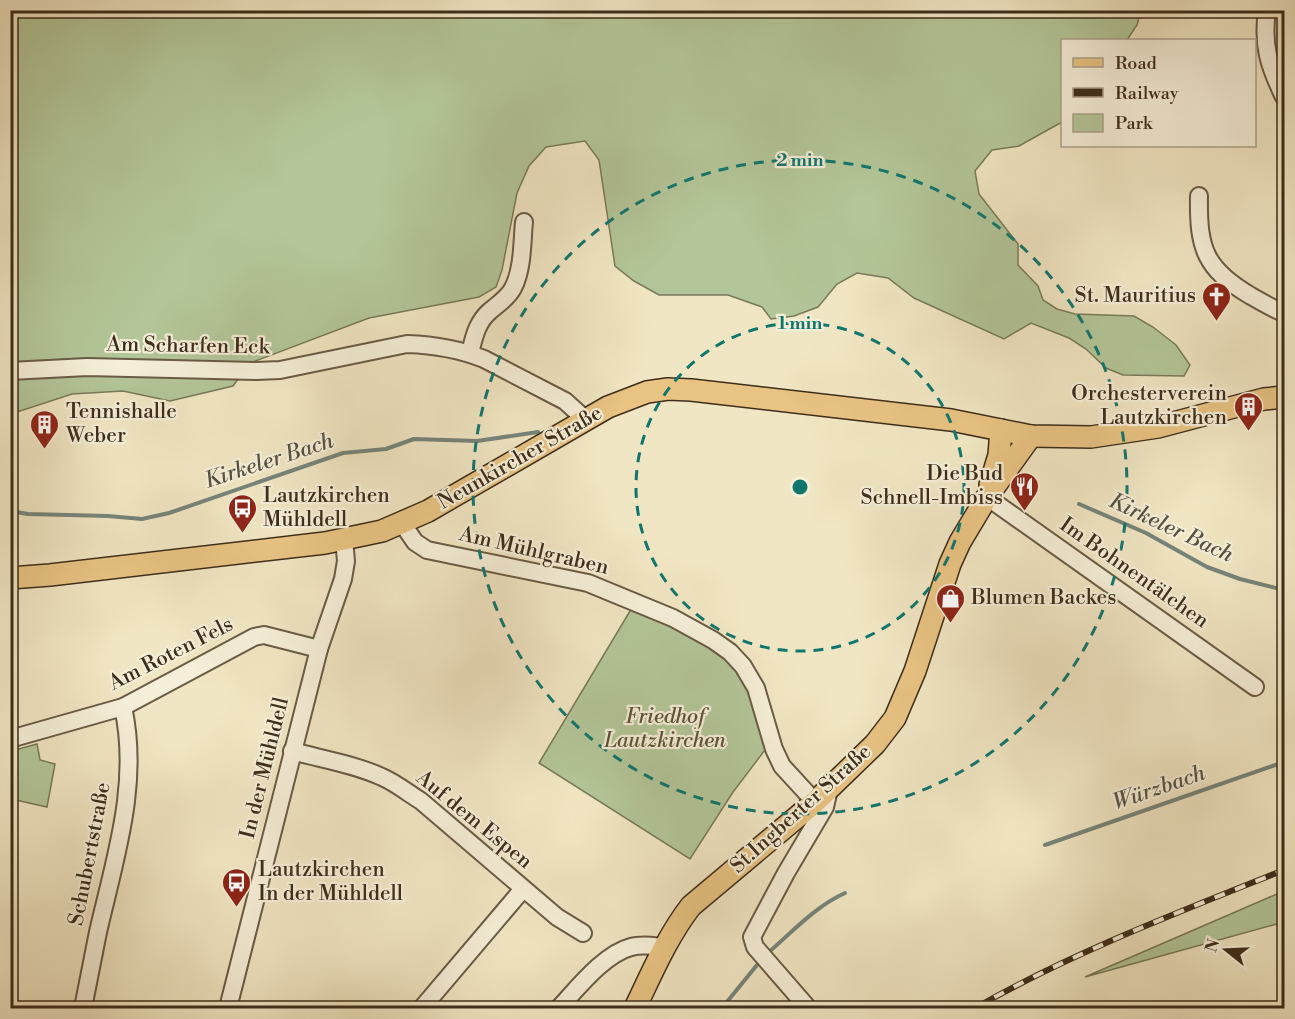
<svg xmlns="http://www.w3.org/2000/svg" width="1295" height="1019" font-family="'Libre Bodoni',serif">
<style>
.green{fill:#b3c699;stroke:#787a5a;stroke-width:1.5}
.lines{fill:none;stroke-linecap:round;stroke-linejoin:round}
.stream{stroke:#76847a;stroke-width:4}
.minor-casing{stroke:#6a5b45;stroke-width:20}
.major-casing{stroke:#3d2d1b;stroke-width:24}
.minor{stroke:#f6efd8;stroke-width:16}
.major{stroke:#e8c382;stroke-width:21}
.rail-casing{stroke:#3d2d1b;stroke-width:6}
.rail{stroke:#f6efd8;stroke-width:4;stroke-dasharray:11;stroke-linecap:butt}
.ring{fill:none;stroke:#0f766e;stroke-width:3;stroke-dasharray:10 8}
.labels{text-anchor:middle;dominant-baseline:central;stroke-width:4.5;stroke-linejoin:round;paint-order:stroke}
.poi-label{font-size:21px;fill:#3d2d1b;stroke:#f6efd8;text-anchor:start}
.street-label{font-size:21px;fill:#3d2d1b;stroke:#f6efd8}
.park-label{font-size:21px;font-style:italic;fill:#5a533a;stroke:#f6efd8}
.water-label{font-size:22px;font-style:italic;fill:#555143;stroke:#f6efd8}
.centre{fill:#0f766e;stroke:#f6efd8;stroke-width:3}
.ring-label{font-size:18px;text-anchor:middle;font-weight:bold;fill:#0f766e;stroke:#f6efd8;stroke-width:4.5;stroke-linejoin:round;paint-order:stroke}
</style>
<rect width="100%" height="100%" fill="#f1e6c3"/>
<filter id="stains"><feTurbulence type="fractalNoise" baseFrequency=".00333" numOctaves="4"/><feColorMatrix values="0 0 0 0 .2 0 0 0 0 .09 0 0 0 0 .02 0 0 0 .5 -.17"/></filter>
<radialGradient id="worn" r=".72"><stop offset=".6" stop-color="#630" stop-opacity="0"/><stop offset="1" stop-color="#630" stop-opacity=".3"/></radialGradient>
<g class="green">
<path d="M10 11H1141L1137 25 1127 40H1062V122L1019 146 992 150 975 171 979 194 1018 244V265L1038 286 1043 300 1057 309 1075 314 1134 316 1153 327 1176 345 1190 365 1184 376 1123 375 1106 368 1086 349 1069 338 1031 323 1004 339 914 298 888 278 857 273 837 284 818 307 794 316 771 319 762 307 728 295H659L634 281 615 266 599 160 585 141 546 147 529 166 517 193 502 270 496 287 479 297 369 318 250 363 233 386 170 401 123 391 72 394 11 414Z"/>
<path d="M633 606C669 623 723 644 744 680 756 700 761 724 768 746L733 792 690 859 539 763Z"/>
<path d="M37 744 40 760 55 764 47 807 11 799V751Z"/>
<path d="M1284 891V922L1085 977Z"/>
</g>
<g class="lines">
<g class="stream">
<path d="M1079 504 1146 533 1207 567 1240 579 1284 590"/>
<path d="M10 511 28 514 108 516 142 519 169 513 343 453 386 449 414 439 477 441 538 432"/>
<path d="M1045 845 1284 762"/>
<path d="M769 952C792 932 816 906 845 893"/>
<path d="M722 1008 757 965"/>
</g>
<defs>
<g id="minor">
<path d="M1267 10C1262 46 1269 66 1284 97"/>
<path d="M1199 196C1198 249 1205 269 1251 296 1262 302 1273 309 1284 313"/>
<path d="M470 353C474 337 477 322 490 311 498 304 508 298 513 288 523 269 522 242 524 222"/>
<path d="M10 371 87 367 256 371 280 370 407 344C434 345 459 349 484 359L565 401 586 420"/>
<path d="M987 497 1255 687"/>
<path d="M402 523 415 542 427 550 588 583 673 618 713 640 730 652 743 666 756 688 774 749 782 766 815 802"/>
<path d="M10 739 123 707 254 637 264 635 319 649"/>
<path d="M292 751C321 759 354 764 382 777 396 783 408 793 421 801L557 917 583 933"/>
<path d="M83 1008C88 983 93 957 98 932 115 858 140 783 123 707"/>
<path d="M228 1008 319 649 343 579 346 561 344 540"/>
<path d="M422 1008 523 889"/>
<path d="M559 1008C577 989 604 954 631 947 642 944 652 946 664 947"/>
<path d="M808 1008 755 947 752 937 786 873 825 807 829 789"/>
</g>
<g id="major">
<path d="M990 485 999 455 1001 430"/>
<path d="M10 578 50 575 325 543 382 531 428 511 608 407 647 392 668 389 691 390 951 420 1031 436 1091 437 1158 427 1264 399 1284 397"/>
<path d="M635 1008C652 973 667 937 691 906L815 802 875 744 895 718 915 671 950 564 960 542 987 497 1031 436"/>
</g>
</defs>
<use href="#minor" class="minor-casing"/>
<use href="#major" class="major-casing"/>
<use href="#minor" class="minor"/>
<use href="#major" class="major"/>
<defs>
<path id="rail" d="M975 1008C1074 952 1179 912 1284 870"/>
</defs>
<use href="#rail" class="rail-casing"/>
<use href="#rail" class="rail"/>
</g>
<g class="ring">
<circle cx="800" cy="487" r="164"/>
<circle cx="800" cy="487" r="327"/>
</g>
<defs>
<symbol id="church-pin" viewBox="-11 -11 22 30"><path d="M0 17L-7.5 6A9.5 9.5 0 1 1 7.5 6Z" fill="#8f2418" stroke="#f6efd8"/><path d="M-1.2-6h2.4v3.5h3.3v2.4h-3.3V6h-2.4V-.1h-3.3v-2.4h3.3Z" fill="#fff"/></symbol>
<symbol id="building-pin" viewBox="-11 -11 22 30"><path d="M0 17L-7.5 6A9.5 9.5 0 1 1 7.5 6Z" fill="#8f2418" stroke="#f6efd8"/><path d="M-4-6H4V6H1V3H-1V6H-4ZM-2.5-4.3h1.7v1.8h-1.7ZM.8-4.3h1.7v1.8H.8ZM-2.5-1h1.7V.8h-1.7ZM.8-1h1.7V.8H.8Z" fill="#fff"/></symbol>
<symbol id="restaurant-pin" viewBox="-11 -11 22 30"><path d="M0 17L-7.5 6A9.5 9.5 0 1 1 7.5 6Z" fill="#8f2418" stroke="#f6efd8"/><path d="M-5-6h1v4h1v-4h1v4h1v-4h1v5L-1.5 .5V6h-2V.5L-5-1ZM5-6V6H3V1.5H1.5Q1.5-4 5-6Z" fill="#fff"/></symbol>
<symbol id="bus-pin" viewBox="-11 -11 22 30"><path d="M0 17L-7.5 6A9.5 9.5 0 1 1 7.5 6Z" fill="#8f2418" stroke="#f6efd8"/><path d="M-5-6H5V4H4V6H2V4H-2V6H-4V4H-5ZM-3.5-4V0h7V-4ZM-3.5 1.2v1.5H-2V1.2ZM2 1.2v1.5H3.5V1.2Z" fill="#fff"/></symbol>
<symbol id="shop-pin" viewBox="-11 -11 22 30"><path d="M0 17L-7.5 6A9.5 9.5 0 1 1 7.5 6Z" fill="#8f2418" stroke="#f6efd8"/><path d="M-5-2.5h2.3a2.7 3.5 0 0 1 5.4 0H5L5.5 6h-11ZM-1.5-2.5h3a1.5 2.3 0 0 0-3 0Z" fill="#fff"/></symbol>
</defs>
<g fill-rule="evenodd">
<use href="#church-pin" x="1200" y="280" width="33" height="45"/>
<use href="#building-pin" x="1232" y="390" width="33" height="45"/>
<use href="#building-pin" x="28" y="408" width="33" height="45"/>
<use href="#restaurant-pin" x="1008" y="470" width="33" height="45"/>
<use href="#bus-pin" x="226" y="492" width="33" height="45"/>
<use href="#shop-pin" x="934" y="582" width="33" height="45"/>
<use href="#bus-pin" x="220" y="866" width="33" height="45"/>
</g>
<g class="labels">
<g class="poi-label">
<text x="1196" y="296" text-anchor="end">St. Mauritius</text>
<text x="1227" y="394" text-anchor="end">Orchesterverein<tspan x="1227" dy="24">Lautzkirchen</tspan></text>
<text x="66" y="412">Tennishalle<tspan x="66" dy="24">Weber</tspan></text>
<text x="1003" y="474" text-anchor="end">Die Bud<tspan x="1003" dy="24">Schnell-Imbiss</tspan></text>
<text x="263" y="496">Lautzkirchen<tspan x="263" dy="24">Mühldell</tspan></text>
<text x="971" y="598">Blumen Backes</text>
<text x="258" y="870">Lautzkirchen<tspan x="258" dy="24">In der Mühldell</tspan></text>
</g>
<g class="street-label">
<text transform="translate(188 346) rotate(1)">Am Scharfen Eck</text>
<text transform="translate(520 458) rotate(-30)">Neunkircher Straße</text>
<text transform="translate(534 551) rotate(13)">Am Mühlgraben</text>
<text transform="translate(1134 573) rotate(35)">Im Bohnentälchen</text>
<text transform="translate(171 654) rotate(-27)">Am Roten Fels</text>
<text transform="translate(265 768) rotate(-76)">In der Mühldell</text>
<text transform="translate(801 809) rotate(-42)">St.Ingberter Straße</text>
<text transform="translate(474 820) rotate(39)">Auf dem Espen</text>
<text transform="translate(90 854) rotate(-79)">Schubertstraße</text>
</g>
<g class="park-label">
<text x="665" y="717">Friedhof<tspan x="665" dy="24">Lautzkirchen</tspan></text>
</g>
<g class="water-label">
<text transform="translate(269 461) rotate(-18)">Kirkeler Bach</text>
<text transform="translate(1171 528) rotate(25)">Kirkeler Bach</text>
<text transform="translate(1159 788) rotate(-19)">Würzbach</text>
</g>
</g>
<circle cx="800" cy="487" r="9" class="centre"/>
<g class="ring-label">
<text x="800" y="166">2 min</text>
<text x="800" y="329">1 min</text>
</g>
<rect width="1295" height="1019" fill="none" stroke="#f1e6c3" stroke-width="36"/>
<rect x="12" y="12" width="1271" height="995" fill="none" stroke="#3d2d1b" stroke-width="3"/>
<rect x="18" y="18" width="1259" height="983" fill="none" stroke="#3d2d1b" stroke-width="1.5"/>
<rect x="1061" y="39" width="195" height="108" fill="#f6efd8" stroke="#aca18c" stroke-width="1.5"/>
<rect x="1073" y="58" width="30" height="9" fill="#e8c382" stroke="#aca18c" stroke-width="1.5"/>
<text x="1115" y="69" font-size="18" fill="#3d2d1b">Road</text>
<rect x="1073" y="88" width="30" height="9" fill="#3d2d1b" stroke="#aca18c" stroke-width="1.5"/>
<text x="1115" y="99" font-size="18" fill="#3d2d1b">Railway</text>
<rect x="1073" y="114" width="30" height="18" fill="#b3c699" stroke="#aca18c" stroke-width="1.5"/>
<text x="1115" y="129" font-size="18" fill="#3d2d1b">Park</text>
<g transform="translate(1226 950) rotate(288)" stroke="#f6efd8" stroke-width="4.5" paint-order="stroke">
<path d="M0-4.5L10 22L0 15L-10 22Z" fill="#3d2d1b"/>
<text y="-9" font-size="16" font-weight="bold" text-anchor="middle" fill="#3d2d1b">N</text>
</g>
<rect width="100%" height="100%" filter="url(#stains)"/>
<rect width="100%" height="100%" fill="url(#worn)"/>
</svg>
